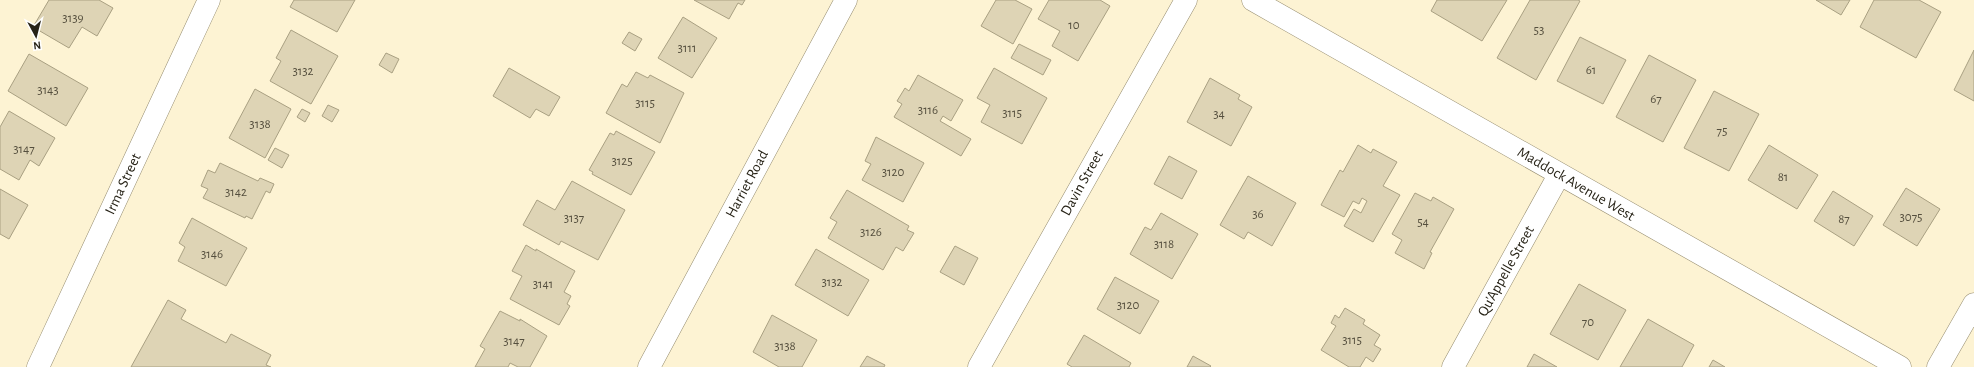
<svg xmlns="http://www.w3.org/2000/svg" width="1974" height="367" font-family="'Alegreya Sans',sans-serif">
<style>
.building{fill:#ded4b5;stroke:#a9a082}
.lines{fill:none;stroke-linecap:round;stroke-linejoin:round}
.street-casing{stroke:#948b6e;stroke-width:23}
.secondary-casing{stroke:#948b6e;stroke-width:23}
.street{stroke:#fff;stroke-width:22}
.secondary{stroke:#fff;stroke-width:22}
.labels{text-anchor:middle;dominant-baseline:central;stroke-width:3;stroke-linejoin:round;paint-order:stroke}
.number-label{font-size:13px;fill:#554f3e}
.street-label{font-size:15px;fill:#272317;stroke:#fff}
</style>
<rect width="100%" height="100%" fill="#fdf3d3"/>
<g class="building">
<path d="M49 0H99L113 8 97 36 82 27 69 48 33 27Z"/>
<path d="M294 0H355L337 32 290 7Z"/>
<path d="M694 0H745L742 5 738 3 729 19Z"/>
<path d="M996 0H1015L1032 9 1013 44 981 26Z"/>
<path d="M1049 0H1100L1110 6 1078 61 1052 46 1060 31 1038 19Z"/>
<path d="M1437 0H1507L1482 41 1431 11Z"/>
<path d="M1530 0H1578L1580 1 1536 80 1497 58Z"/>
<path d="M1816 0H1850L1841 15Z"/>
<path d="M1874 0H1919L1941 12 1916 58 1860 27Z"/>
<path d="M683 17 717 38 692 78 658 58Z"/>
<path d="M291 30 338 56 311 104 270 81 281 61 276 58Z"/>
<path d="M629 32 642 39 635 51 622 43Z"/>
<path d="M1580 37 1626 60 1603 104 1557 81Z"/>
<path d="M1019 44 1051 60 1043 75 1011 58Z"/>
<path d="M1974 50V101L1954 90Z"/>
<path d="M386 53 399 59 392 73 379 65Z"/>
<path d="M29 54 88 88 66 126 8 91Z"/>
<path d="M1649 55 1696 80 1663 142 1616 117Z"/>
<path d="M509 68 560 97 549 116 536 109 530 118 493 96Z"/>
<path d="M994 68 1047 98 1022 144 981 122 990 105 977 98Z"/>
<path d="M636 72 648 78 650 75 684 93 660 143 606 113 622 84 627 87Z"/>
<path d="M918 75 963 100 951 121 943 116 940 121 971 139 961 156 894 117 902 104 897 101 905 88 909 91Z"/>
<path d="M1210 78 1240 95 1238 99 1252 107 1231 146 1187 122Z"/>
<path d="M255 89 291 109 265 158 229 138Z"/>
<path d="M1714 91 1759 114 1729 171 1684 148Z"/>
<path d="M328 105 339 110 332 122 322 116Z"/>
<path d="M302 109 310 113 305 122 297 117Z"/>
<path d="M9 111 55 138 39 166 30 160 19 180 0 169V127Z"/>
<path d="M616 131 655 152 631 195 592 174 593 172 589 170 610 133 614 135Z"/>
<path d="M876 137 924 163 903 202 862 180 871 164 865 161Z"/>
<path d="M1358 145 1371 153 1373 149 1397 162 1383 186 1400 195 1373 242 1344 226 1354 209 1361 213 1367 201 1362 198 1359 204 1353 201 1344 217 1321 205 1340 170 1343 172Z"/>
<path d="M1769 145 1818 175 1797 209 1748 180Z"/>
<path d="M275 148 289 155 282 168 268 160Z"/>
<path d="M1169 156 1197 171 1182 199 1154 184Z"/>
<path d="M220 163 258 181 260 178 274 184 270 193 266 191 252 219 246 216 245 218 203 198 208 189 201 186 208 170 215 173Z"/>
<path d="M1248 176 1296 203 1272 246 1248 232 1244 239 1220 225Z"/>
<path d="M572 181 625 210 598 260 561 241 559 245 523 225 537 200 555 210Z"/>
<path d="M1906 188 1940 209 1917 246 1883 225Z"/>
<path d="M0 189 28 205 9 239 0 234Z"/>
<path d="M847 190 909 226 907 230 914 233 903 251 896 247 883 270 828 238 837 222 830 218Z"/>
<path d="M1833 191 1873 216 1854 246 1814 221Z"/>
<path d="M1415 193 1431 201 1433 197 1454 209 1430 252 1432 253 1424 269 1395 253 1402 240 1392 234Z"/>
<path d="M1161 213 1198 234 1172 279 1130 254 1145 227 1151 230Z"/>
<path d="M192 218 247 248 226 286 178 261 185 247 179 243Z"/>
<path d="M526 245 536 251V249L575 271 564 292 571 296 567 304 570 306 559 325 510 299 522 276 512 271Z"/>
<path d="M955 246 978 258 964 285 940 272Z"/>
<path d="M816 249 869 280 848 316 795 285Z"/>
<path d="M1115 277 1159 301 1140 334 1097 309Z"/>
<path d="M1579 284 1626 310 1598 360 1550 334Z"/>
<path d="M168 300 186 310 181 319 226 343 231 334 271 355 266 365 271 367H131Z"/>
<path d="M1345 308 1365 320 1363 324 1380 335 1374 345 1381 349 1373 362 1366 357 1360 367H1349L1321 350 1336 326 1331 323 1335 315 1339 318Z"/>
<path d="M500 311 520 321V319L547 336 530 367H518L510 363 508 367H475L485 349 480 346Z"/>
<path d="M772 315 817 340 802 367H779L753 352Z"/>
<path d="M1648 319 1694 345 1682 367H1620Z"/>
<path d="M1084 335 1131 363 1129 367H1072L1067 364Z"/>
<path d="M1534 354 1557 367H1527Z"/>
<path d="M867 356 885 365 884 367H860Z"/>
<path d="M1193 356 1211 366 1210 367H1187Z"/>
<path d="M1713 360 1725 367H1709Z"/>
</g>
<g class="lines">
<defs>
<g id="street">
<path d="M1253 0 1900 367"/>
<path d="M38 367 209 0"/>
<path d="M979 367 1186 0"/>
<path d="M1453 367 1559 175"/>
<path d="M1938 367 1974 304"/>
</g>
<path id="secondary" d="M649 367 846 0"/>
</defs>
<use href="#street" class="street-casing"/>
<use href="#secondary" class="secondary-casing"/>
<use href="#street" class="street"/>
<use href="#secondary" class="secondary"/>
</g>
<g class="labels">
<g class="number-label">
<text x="73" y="18">3139</text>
<text x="1074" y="25">10</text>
<text x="1539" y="30">53</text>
<text x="687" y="48">3111</text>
<text x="1591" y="70">61</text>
<text x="303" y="71">3132</text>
<text x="48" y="90">3143</text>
<text x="1656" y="99">67</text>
<text x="645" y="103">3115</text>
<text x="928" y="110">3116</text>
<text x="1012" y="113">3115</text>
<text x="1219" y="114">34</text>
<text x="260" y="124">3138</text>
<text x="1722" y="131">75</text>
<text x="24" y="149">3147</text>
<text x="622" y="161">3125</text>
<text x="893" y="172">3120</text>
<text x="1783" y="177">81</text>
<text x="236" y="192">3142</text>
<text x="1258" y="214">36</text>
<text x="1911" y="217">3075</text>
<text x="574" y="218">3137</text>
<text x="1844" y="219">87</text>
<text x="1423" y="222">54</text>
<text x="871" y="232">3126</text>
<text x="1164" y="244">3118</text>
<text x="212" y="254">3146</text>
<text x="832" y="282">3132</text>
<text x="543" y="284">3141</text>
<text x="1128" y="305">3120</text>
<text x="1588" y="322">70</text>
<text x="1352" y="340">3115</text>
<text x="514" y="341">3147</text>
<text x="785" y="346">3138</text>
</g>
<g class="street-label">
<text transform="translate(1082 183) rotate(-61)">Davin Street</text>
<text transform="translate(123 184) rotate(-65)">Irma Street</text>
<text transform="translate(747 184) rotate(-62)">Harriet Road</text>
<text transform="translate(1576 184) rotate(30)">Maddock Avenue West</text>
<text transform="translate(1506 271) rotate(-61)">Qu'Appelle Street</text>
</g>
</g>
<g transform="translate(36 36) rotate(173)" stroke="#ffffff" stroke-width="3" paint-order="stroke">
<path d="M0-3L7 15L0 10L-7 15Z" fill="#272317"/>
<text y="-6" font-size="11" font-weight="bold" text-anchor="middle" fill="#272317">N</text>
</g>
</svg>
